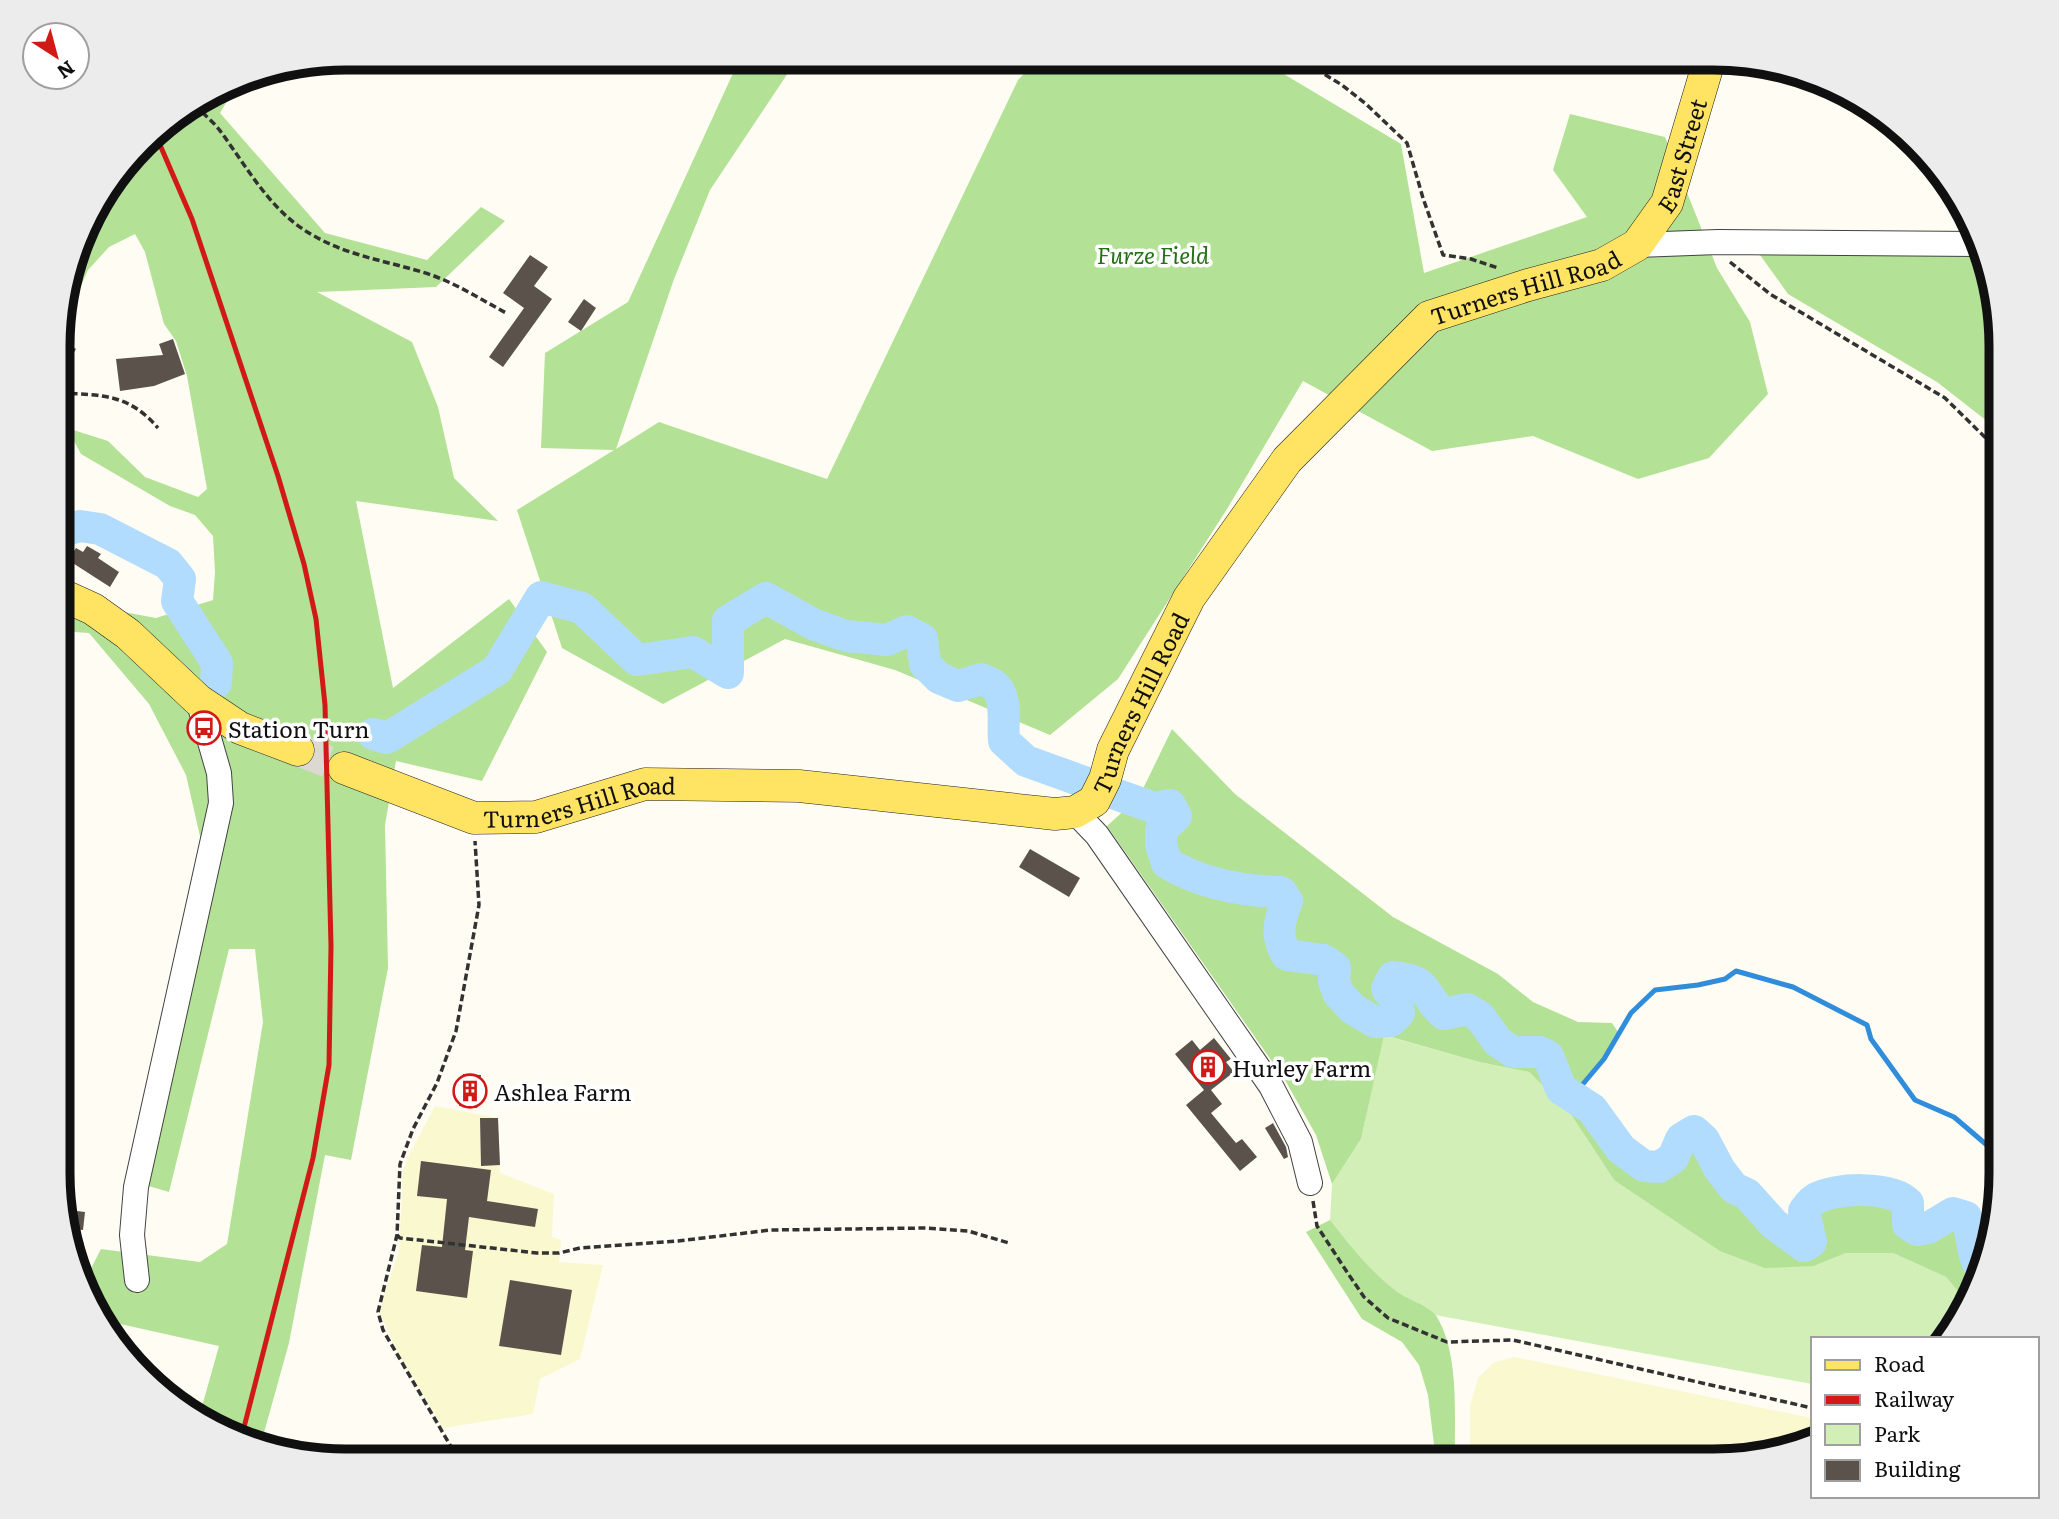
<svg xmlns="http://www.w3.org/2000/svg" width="2059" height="1519" font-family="Literata,serif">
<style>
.farmland{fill:#f9f8cf}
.green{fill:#d1efb7}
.forest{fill:#b3e195}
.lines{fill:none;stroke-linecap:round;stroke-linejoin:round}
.stream{stroke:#308ddc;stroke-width:5}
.river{stroke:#b2dcfd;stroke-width:32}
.building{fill:#5a524b}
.major-tunnel{stroke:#dbd9d1;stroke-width:32;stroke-dasharray:32 16;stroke-linecap:butt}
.minor-casing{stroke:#434343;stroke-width:26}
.major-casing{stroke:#212121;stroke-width:33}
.path{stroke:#323232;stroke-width:3.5;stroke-dasharray:7 3.5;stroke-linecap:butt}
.minor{stroke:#fff;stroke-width:24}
.major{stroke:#ffe363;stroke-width:32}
.rail{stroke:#d11a17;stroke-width:5}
.labels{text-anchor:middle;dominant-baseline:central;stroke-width:7;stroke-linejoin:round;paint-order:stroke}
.street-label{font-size:23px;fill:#101010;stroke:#fff}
.park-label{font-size:23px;font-style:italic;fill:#257118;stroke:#fff}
.poi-label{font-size:23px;fill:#101010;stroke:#fff;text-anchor:start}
.rim{fill:none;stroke:#101010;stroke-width:9}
</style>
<rect width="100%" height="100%" fill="#fffdf3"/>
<g class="farmland">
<path d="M435 1106 498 1118 500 1173 554 1194 552 1237 561 1240 559 1262 603 1265 580 1359 540 1379 533 1414 443 1428 398 1353 380 1313 385 1292 399 1251 403 1171 409 1155Z"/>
<path d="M1514 1357 1812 1418V1438L1714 1461H1470V1406L1478 1378 1493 1363Z"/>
</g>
<path class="green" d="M1383 1035 1479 1062 1529 1072 1570 1113 1614 1180 1814 1266 1846 1253H1893L1946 1277 1967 1302 1947 1339H1812V1384L1435 1315 1399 1294 1363 1264 1330 1220 1332 1184 1361 1139Z"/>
<g class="forest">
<path d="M740 58H798L710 190 674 279 616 449 659 422 827 479 1018 80 1039 58H1257L1401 144 1424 273 1587 217 1553 170 1570 114 1665 137 1717 268 1750 322 1768 394 1709 458 1638 479 1533 436 1432 451 1303 381 1227 509 1118 679 1050 735 895 670 785 639 663 704 562 648 517 510 614 450 541 448 545 353 628 302Z"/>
<path d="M240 79 220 113 325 233 427 260 481 207 505 221 436 287 317 292 412 342 438 407 454 478 498 521 356 501 393 688 509 599 547 652 482 781 396 761 385 825 388 968 351 1160 325 1155 289 1343 260 1447 253 1446 199 1417 219 1346 98 1319 84 1282 101 1249 200 1262 227 1244 263 1022 255 949H229L169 1192 128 1180 202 845 186 775 149 704 89 633 60 631V602H70L156 618 213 600 215 572 213 536 195 515 170 506 81 454 67 428 108 441 145 477 198 497 207 489 187 376 176 341 164 324 145 252 135 234 109 247 88 270 60 333V309L88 218 156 130Z"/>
<path d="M1975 233 2001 327V432L1937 382 1788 294 1745 234Z"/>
<path d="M1172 729 1235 794 1393 917 1498 974 1533 1002 1578 1022 1612 1023 1618 1032 1604 1059 1572 1097 1592 1109 1621 1149 1644 1166 1659 1167 1673 1158 1681 1139 1694 1131 1704 1140 1720 1170 1734 1188 1747 1194 1774 1224 1804 1246 1811 1242 1804 1211C1807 1207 1811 1201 1815 1199 1835 1187 1892 1186 1908 1203V1224L1917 1230 1928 1228 1953 1213 1966 1217C1974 1236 1970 1255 1983 1271L1967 1302 1946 1277 1893 1253H1846L1814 1266 1765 1268 1720 1251 1614 1180 1570 1113 1529 1072 1479 1062 1384 1035 1361 1139 1332 1184 1316 1135 1285 1080 1107 826 1139 797Z"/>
<path d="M1330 1220C1351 1247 1369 1270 1396 1291 1407 1300 1429 1305 1437 1317 1460 1356 1454 1417 1455 1461H1436L1428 1395 1419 1365 1402 1342 1362 1319 1306 1232Z"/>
</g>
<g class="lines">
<g class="stream">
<path d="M205 102 209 97"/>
<path d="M70 278 89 228 133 166"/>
<path d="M1572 1097 1604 1059 1631 1013 1655 990 1698 985 1725 979 1736 971 1793 987 1867 1025 1871 1039 1915 1100 1954 1117 1988 1146 2001 1151"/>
</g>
<g class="river">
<path d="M60 532 80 526 100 529 168 564 180 579 177 601 217 663 216 683"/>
<path d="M373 734 387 738 497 670 541 597 582 608 637 660 693 652 728 673V621L766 598 813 624 846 636 887 640 907 631 922 639 925 664 939 678 958 686 981 679C985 681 993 683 996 687 1008 700 1002 724 1004 741L1026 761 1087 783"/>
<path d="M1115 794 1155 808 1170 805 1176 816 1161 830V845L1167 863C1202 884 1240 891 1281 892L1287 901C1279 921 1275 936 1287 955L1324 960 1335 968 1334 981 1338 993 1353 1009 1375 1022 1391 1021 1399 1013 1397 1001 1387 989 1393 977C1432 980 1420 994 1444 1014L1467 1009 1480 1017 1498 1042 1513 1052H1540L1548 1056 1561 1089 1592 1109 1621 1149 1644 1166 1659 1167 1673 1158 1681 1139 1694 1131 1704 1140 1720 1170 1734 1188 1747 1194 1774 1224 1804 1246 1811 1242 1804 1211C1807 1207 1811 1201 1815 1199 1835 1187 1892 1186 1908 1203V1224L1917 1230 1928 1228 1953 1213 1966 1217C1974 1236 1970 1255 1983 1271"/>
</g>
</g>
<g class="building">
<path d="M530 255 548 267 534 286 552 299 503 367 489 357 524 308 503 293Z"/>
<path d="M584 299 596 308 581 331 568 322Z"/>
<path d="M60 339 76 349 60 376Z"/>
<path d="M173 339 185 374 154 386 120 391 116 359 163 355 159 344Z"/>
<path d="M87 546 101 554 98 558 119 572 110 587 68 560 76 548 83 552Z"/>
<path d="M1030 849 1080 878 1069 897 1019 867Z"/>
<path d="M1214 1038 1231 1059 1226 1062 1234 1072 1211 1090 1222 1104 1211 1113 1236 1143 1242 1139 1257 1157 1240 1171 1186 1105 1204 1090 1175 1054 1192 1040 1200 1050Z"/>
<path d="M463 1074 481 1075 477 1108 459 1106Z"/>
<path d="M480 1118H498L500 1165 481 1166Z"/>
<path d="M1273 1123 1286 1147 1288 1157 1284 1159 1265 1128Z"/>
<path d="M421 1161 491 1170 487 1201 538 1209 535 1227 469 1217 465 1250 473 1251 467 1298 416 1291 422 1245 442 1247 447 1199 417 1196Z"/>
<path d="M60 1209 85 1212 83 1230 66 1228Z"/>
<path d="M510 1280 572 1290 561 1355 499 1346Z"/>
</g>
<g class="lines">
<path class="major-tunnel" d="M298 750 344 768"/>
<defs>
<g id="minor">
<path d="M1637 245 1718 242 1978 244"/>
<path d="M1075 812 1097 835 1271 1086 1300 1142 1310 1183"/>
<path d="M137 1280 132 1235 136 1187 221 803 219 773 198 700"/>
</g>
<g id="major">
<path d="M60 594 93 609 128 634 198 700 240 728 298 750"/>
<path id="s1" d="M344 768 474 818 536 817 645 784 799 786 1055 814 1075 812 1094 801 1105 779 1113 750 1189 598 1287 460 1429 317 1528 285 1602 265 1637 245 1667 203 1710 58"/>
</g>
</defs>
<use href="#minor" class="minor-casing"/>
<use href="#major" class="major-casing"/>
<g class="path">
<path d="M1298 58 1342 85 1366 104 1407 143 1423 198 1443 255 1471 259 1498 268"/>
<path d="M195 105C203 114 214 122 221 132 249 170 272 214 316 237 350 256 386 261 422 272 453 281 480 299 508 314"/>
<path d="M1730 262 1770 294 1945 398 2001 453"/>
<path d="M60 393C102 395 129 394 158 428"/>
<path d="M1313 1201 1317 1226 1347 1272 1364 1297 1388 1318 1447 1342 1513 1340 1812 1408"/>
<path d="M397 1235 400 1238 537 1253H559L580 1248 678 1241 771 1230 926 1228 968 1231 1009 1243"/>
<path d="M454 1461 450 1445 383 1330 378 1312 397 1235 400 1164 413 1129 437 1083 456 1031 479 905 475 841"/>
</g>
<use href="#minor" class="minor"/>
<use href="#major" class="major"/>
<path class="rail" d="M154 131 192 219 278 476 304 564 316 619 325 705 331 946 329 1065 313 1158 241 1439"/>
</g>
<defs>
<symbol id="bus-ring" viewBox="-11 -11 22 22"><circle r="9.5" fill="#fff" stroke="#d11a17" stroke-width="1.5"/><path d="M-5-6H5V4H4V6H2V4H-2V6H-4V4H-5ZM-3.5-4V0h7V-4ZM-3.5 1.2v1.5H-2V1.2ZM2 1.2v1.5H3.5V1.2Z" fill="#d11a17"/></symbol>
<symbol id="building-ring" viewBox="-11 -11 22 22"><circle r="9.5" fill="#fff" stroke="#d11a17" stroke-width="1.5"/><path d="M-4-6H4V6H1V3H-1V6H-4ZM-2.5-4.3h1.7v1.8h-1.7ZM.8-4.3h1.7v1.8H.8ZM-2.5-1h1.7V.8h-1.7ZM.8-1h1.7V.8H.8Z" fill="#d11a17"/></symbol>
</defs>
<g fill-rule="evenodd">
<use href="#bus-ring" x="185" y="709" width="38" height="38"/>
<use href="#building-ring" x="1189" y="1048" width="38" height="38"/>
<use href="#building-ring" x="451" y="1072" width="38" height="38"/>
</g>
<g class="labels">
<g class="street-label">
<text stroke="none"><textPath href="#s1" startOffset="1687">East Street</textPath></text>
<text stroke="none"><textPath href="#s1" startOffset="1465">Turners Hill Road</textPath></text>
<text stroke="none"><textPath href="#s1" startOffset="877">Turners Hill Road</textPath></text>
<text stroke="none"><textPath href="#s1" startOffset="247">Turners Hill Road</textPath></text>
</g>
<g class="park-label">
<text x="1153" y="254">Furze Field</text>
</g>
<g class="poi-label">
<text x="228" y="728">Station Turn</text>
<text x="1232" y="1067">Hurley Farm</text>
<text x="494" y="1091">Ashlea Farm</text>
</g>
</g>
<path d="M0 0H2059V1519H0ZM346 70H1713A276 276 0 0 1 1989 346V1173A276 276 0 0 1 1713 1449H346A276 276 0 0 1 70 1173V346A276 276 0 0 1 346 70Z" fill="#ececec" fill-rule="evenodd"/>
<path class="rim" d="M346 70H1713A276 276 0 0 1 1989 346V1173A276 276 0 0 1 1713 1449H346A276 276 0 0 1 70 1173V346A276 276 0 0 1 346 70Z"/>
<rect x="1811" y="1337" width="228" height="161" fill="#ffffff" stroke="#9f9f9f" stroke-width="2"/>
<rect x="1825" y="1360" width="35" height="10" fill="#ffe363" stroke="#9f9f9f" stroke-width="2"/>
<text x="1874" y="1372" font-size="21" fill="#101010">Road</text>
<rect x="1825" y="1395" width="35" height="10" fill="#d11a17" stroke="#9f9f9f" stroke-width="2"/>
<text x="1874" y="1407" font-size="21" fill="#101010">Railway</text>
<rect x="1825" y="1424" width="35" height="21" fill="#d1efb7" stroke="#9f9f9f" stroke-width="2"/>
<text x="1874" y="1442" font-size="21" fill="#101010">Park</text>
<rect x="1825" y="1460" width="35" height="21" fill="#5a524b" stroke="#9f9f9f" stroke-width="2"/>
<text x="1874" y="1477" font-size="21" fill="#101010">Building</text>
<g transform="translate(56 56) rotate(144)"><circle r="33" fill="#ffffff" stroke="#9f9f9f" stroke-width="2"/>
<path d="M0-5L12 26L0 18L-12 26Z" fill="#d11a17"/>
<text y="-10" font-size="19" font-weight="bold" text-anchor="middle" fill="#101010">N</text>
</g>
</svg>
